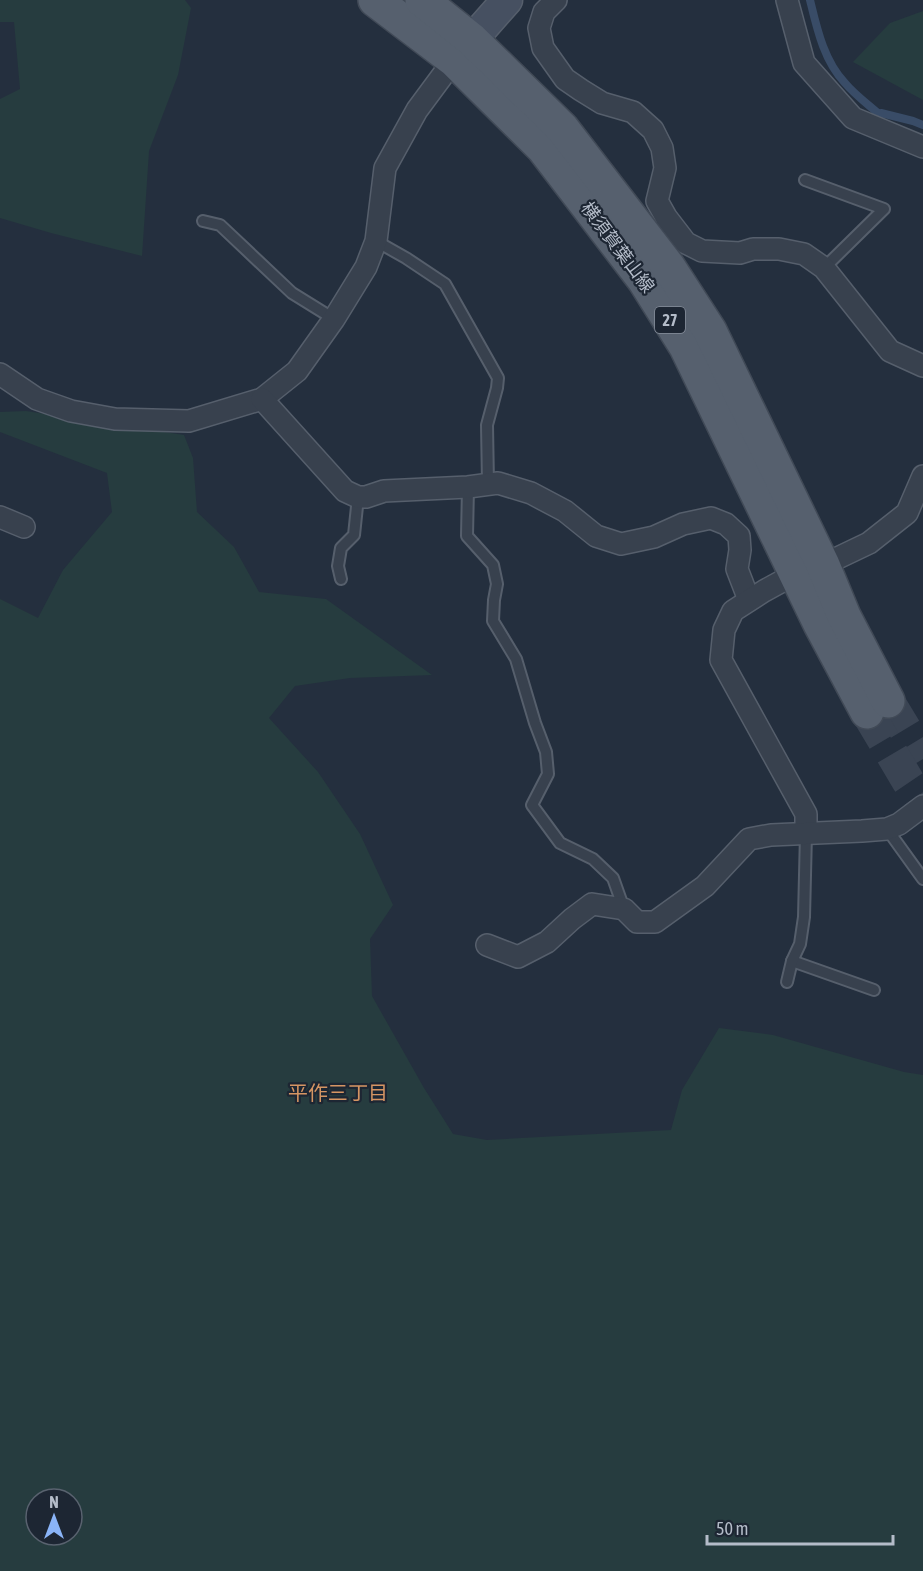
<svg xmlns="http://www.w3.org/2000/svg" width="923" height="1571" font-family="'Asap Condensed','Noto Sans JP',sans-serif">
<style>
.green{fill:#263c3f;fill-rule:evenodd}
.lines{fill:none;stroke-linecap:round;stroke-linejoin:round}
.stream{stroke:#394c67;stroke-width:8}
.primary-tunnel{stroke:#3a4453;stroke-width:33;stroke-dasharray:33 16;stroke-linecap:butt}
.lane-casing{stroke:#565f6c;stroke-width:14}
.street-casing{stroke:#565f6c;stroke-width:24}
.secondary-casing{stroke:#565f6c;stroke-width:33}
.primary-casing{stroke:#414a57;stroke-width:36}
.lane{stroke:#38414e;stroke-width:10}
.street{stroke:#38414e;stroke-width:21}
.secondary{stroke:#465061;stroke-width:30}
.primary{stroke:#56606e;stroke-width:33}
.labels{text-anchor:middle;dominant-baseline:central;stroke-width:4.5;stroke-linejoin:round;paint-order:stroke}
.shield{fill:#1d2633;stroke:#878f9c;stroke-width:1.5}
.shield-label{font-size:16px;font-weight:bold;fill:#b4bcc9}
.street-label{font-size:18px;fill:#b4bcc9;stroke:#1d2633}
.neighbourhood-label{font-size:20px;fill:#d59563;stroke:#1d2633}
</style>
<rect width="100%" height="100%" fill="#242f3e"/>
<g class="green">
<path d="M0 0H185L191 8 178 75 149 151 142 256 51 233 0 218V99L20 89 14 22H0Z"/>
<path d="M923 11V100L853 62 890 23Z"/>
<path d="M26 411 184 435 193 458 197 512 234 547 259 592 326 599 432 675 350 678 295 686 269 718 318 772 360 834 393 905 370 939 372 996 424 1088 453 1134 487 1140 671 1130 682 1090 719 1028 773 1035 904 1072 923 1075V1571H0V599L38 618 63 570 112 512 107 473 0 432V412ZM36 1499H72V1535H36Z"/>
</g>
<g class="lines">
<path class="stream" d="M810 0C817 29 824 61 845 83 855 95 869 105 880 115L881 113 913 121 923 125"/>
<g class="primary-tunnel">
<path d="M888 701 923 759"/>
<path d="M867 712 908 781 923 803"/>
</g>
<defs>
<g id="lane">
<path d="M805 180 884 209 824 268"/>
<path d="M203 221 220 225 292 293 334 319"/>
<path d="M376 241 406 258 445 284 498 378 497 388 487 425 488 484"/>
<path d="M468 487 467 536 493 565 497 584 494 600 493 621 516 659 535 723 546 752 548 774 532 805 560 843 593 859 613 878 624 909"/>
<path d="M341 579 338 566 341 548 354 535 358 497"/>
<path d="M887 829 923 879"/>
<path d="M792 961 874 990"/>
<path d="M787 982 792 961 800 944 804 917 806 833"/>
</g>
<g id="street">
<path d="M556 0 544 12 539 28 543 48 565 79 581 90 602 103 633 112 653 130 662 148 665 168 657 201 666 217 686 243 702 251 740 253 753 249H779L804 254 824 268 890 351 923 366"/>
<path d="M787 0 804 63 853 118 923 147"/>
<path d="M0 374 37 399 71 411 115 419 189 421 262 399 297 371 334 319 366 267 376 241 385 168 417 110 454 60"/>
<path d="M262 399 345 491 358 497H366L384 491 468 487 498 483 531 493 565 511 596 536 621 544 654 537 683 524 711 518 726 524 739 536 740 550 737 569 749 600"/>
<path d="M0 517 24 527"/>
<path d="M823 565 869 543 907 513 923 476"/>
<path d="M795 574 764 591 733 611 724 630 721 660 806 814V833"/>
<path d="M487 945 518 957 547 942 572 919 592 904 624 909 637 922H655L705 886 749 839 771 835 862 831 887 829 899 824 923 806"/>
</g>
<path id="secondary" d="M456 58 507 0"/>
<g id="primary">
<path d="M375 0 454 60 543 148 644 280 686 347 820 624 867 712"/>
<path d="M422 0 472 40 562 128 668 266 710 331 823 565 844 616 888 701"/>
</g>
</defs>
<use href="#lane" class="lane-casing"/>
<use href="#street" class="street-casing"/>
<use href="#secondary" class="secondary-casing"/>
<use href="#primary" class="primary-casing"/>
<use href="#lane" class="lane"/>
<use href="#street" class="street"/>
<use href="#secondary" class="secondary"/>
<use href="#primary" class="primary"/>
</g>
<g class="labels">
<rect class="shield" x="655" y="307" width="30" height="26" rx="4.5"/>
<g class="shield-label">
<text x="670" y="320">27</text>
</g>
<g class="street-label">
<text transform="translate(618 247) rotate(53)">横須賀葉山線</text>
</g>
<g class="neighbourhood-label">
<text x="338" y="1092">平作三丁目</text>
</g>
</g>
<g transform="translate(54 1517)"><circle r="28" fill="#1d2633" stroke="#59626f" stroke-width="1.5"/>
<path d="M0-4.5L10 22L0 15L-10 22Z" fill="#8ab4f8"/>
<text y="-9" font-size="16" font-weight="bold" text-anchor="middle" fill="#b4bcc9">N</text>
</g>
<path d="M707 1535v9h186v-9" fill="none" stroke="#b4bcc9" stroke-width="3"/>
<text x="716" y="1535" font-size="18" fill="#b4bcc9" stroke="#1d2633" stroke-width="4.5" paint-order="stroke">50 m</text>
</svg>
